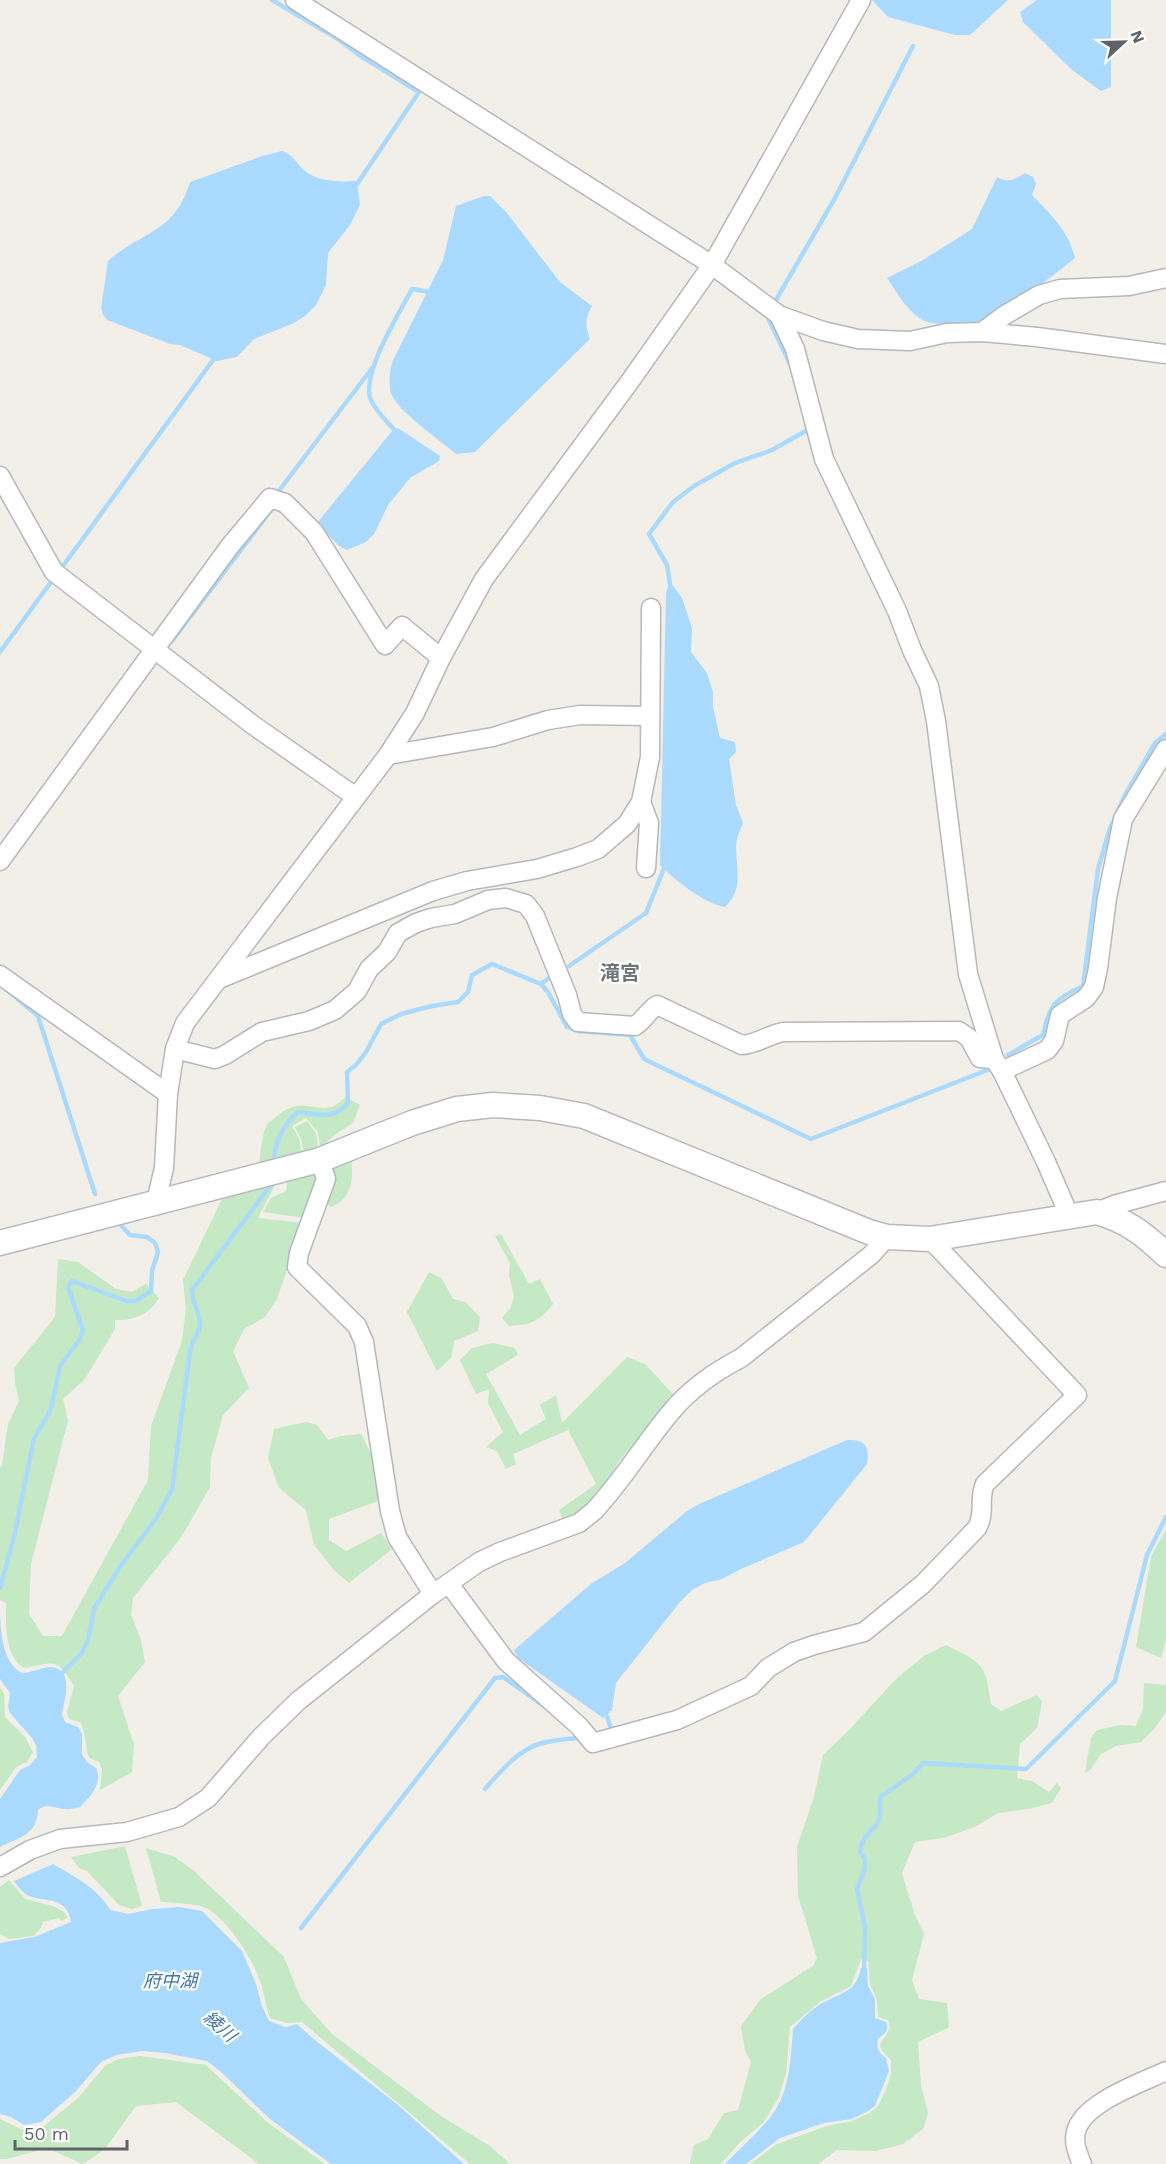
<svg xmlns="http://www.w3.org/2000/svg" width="1166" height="2164" font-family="'Work Sans','Noto Sans JP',sans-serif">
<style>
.green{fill:#c5e8c5}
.water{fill:#aadaff}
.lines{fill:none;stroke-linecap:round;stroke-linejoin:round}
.stream{stroke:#aadaff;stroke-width:4.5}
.street-casing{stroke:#b5b8bc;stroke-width:21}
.secondary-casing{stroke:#b6babf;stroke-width:27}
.street{stroke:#fff;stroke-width:18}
.secondary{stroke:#fff;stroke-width:24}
.labels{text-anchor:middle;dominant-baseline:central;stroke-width:4.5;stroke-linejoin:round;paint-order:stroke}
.water-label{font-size:18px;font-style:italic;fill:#4174aa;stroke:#fff}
.quarter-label{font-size:20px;font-weight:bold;fill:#70757a;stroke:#fff}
</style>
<rect width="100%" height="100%" fill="#f1efe8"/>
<g class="green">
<path d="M345 1097 360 1105 353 1123 336 1134 320 1148 318 1132 306 1118 292 1126 299 1139 302 1154 259 1163C261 1153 262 1133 267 1125 269 1122 275 1118 277 1116 306 1091 323 1123 345 1097Z"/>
<path d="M307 1121 316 1133 318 1149 304 1153 301 1139 295 1127Z"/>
<path d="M351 1159C354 1177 352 1199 331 1207L327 1204 326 1195 329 1168Z"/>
<path d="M318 1171 320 1181 305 1218 263 1212 271 1198 286 1191 287 1182Z"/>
<path d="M275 1185 258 1218 303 1223 277 1299 265 1317 244 1329 233 1351 249 1388 223 1415 211 1458 210 1487 182 1536 133 1598 131 1614 141 1640 145 1662 118 1696 134 1745 132 1772 100 1790 102 1769 99 1762 89 1758C85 1746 86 1735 81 1723L69 1719 67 1712 74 1686C57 1657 55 1662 24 1668 4 1656 6 1624 6 1603L0 1600V1468L2 1465 8 1424 19 1401 15 1383 14 1368 55 1317 58 1259 78 1262 116 1289 132 1292 146 1284 159 1298C150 1314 134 1321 115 1320V1329L85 1379 63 1399 68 1421 31 1564 29 1614 43 1636H62L148 1480 151 1426 182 1341 186 1309 183 1280 222 1199 262 1186Z"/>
<path d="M501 1234 529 1284 540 1279 553 1304C539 1322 532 1324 509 1326L502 1318 511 1307 514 1296 509 1276 510 1263 495 1236Z"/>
<path d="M429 1272 442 1279 453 1299 465 1302 480 1317 478 1331 454 1341 451 1358 437 1371 407 1312Z"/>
<path d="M493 1343 515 1348 518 1355 486 1374 520 1435 546 1419 540 1405 556 1395 562 1423 627 1357 645 1364 673 1394 662 1412 619 1461 600 1493 581 1510 563 1519 559 1510 596 1484 568 1430 513 1454 516 1464 506 1469 497 1451 486 1447 503 1432 488 1403 489 1389 476 1394 460 1360 472 1348Z"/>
<path d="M306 1422 317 1425 328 1440 341 1436 361 1434C373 1457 382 1474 378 1501L329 1519V1540L346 1551 381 1533 392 1549 349 1583 334 1570 314 1545 306 1510 279 1488 268 1458 274 1429Z"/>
<path d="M1166 1529V1641L1161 1658 1136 1647 1151 1557Z"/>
<path d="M946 1645C982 1663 986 1663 991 1704L1001 1711 1037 1695 1042 1702 1037 1728 1020 1744 1017 1778 1032 1781 1049 1792 1057 1783 1061 1788 1052 1803 1028 1809 998 1813 975 1827 943 1838 915 1842 902 1873 915 1915 924 1934 912 1980 919 1999 947 2003 949 2027 918 2042 921 2086 928 2113 924 2128 903 2144 876 2151 837 2150 818 2164H750L777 2144 827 2126 852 2121 870 2113 878 2106 886 2090 891 2073V2060C871 2041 884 2045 890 2027L888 2020 878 2017 877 2000 870 1984 868 1961 861 1959 851 1986 821 2001 790 2027 786 2073 779 2097 764 2122 741 2141 721 2164H690L694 2145 708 2139 724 2113 738 2110 751 2062 745 2050 741 2026 761 1999 813 1966 817 1958 798 1896 797 1847 814 1797 823 1755 849 1730 896 1679 924 1656Z"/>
<path d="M1144 1683 1166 1685V1712L1155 1728 1141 1742 1116 1746 1101 1754 1090 1770 1085 1773 1091 1738 1097 1730 1121 1725 1136 1726 1143 1708Z"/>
<path d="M0 1687 4 1694 5 1717 25 1737 33 1752 27 1762 16 1767 0 1790Z"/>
<path d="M125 1846 142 1906 132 1909 119 1905 87 1871 79 1868 71 1857Z"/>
<path d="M146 1848 175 1857 194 1871 284 1957 301 1999 332 2034 441 2116 490 2146 510 2164H470L302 2022 286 2023 270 2018C265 2005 264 1991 259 1978 252 1958 229 1923 211 1911 201 1903 174 1903 161 1902Z"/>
<path d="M9 1880 25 1899 53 1906 64 1912 68 1917 62 1921 59 1918 43 1922 42 1926 34 1936 9 1939 0 1934V1887Z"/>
<path d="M140 2056 206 2065 267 2122 325 2164H259L176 2102 136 2106 105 2149 83 2164 47 2148 7 2159H0V2119L23 2130 44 2126 78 2098 105 2066 118 2059Z"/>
</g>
<g class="water">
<path d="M872 0H1008L970 35H955L888 17Z"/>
<path d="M1037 0H1111V87L1101 91 1072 70 1023 22 1020 12Z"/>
<path d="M282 151C294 154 298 167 308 173 321 182 342 182 357 181L360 205 350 225 328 253 326 285 316 305 305 316 292 324 254 339 237 357 217 361 180 345 170 344 107 320 103 315 101 308 108 261C143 230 174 234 190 182L262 156Z"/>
<path d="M1025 173 1033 177 1036 184 1032 195C1052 216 1068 230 1075 258 1048 280 1014 305 982 320 969 326 931 327 919 318 905 308 896 291 887 278L923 260 972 229 997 177C1008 184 1015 179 1025 173Z"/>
<path d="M484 196H490L506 212 560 282 592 306C585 319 585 325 590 339L475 452 456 454C441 441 396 410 391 393 388 381 390 371 393 360L443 260 456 206Z"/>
<path d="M398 428 440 456 439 461 410 478 388 505 374 534 366 542 347 550 339 546 317 523 393 430Z"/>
<path d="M673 586 682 598 692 628 691 652 707 673 713 693V707L720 738 735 742 736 752 729 759 736 805 743 823C740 830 736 839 736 846 736 869 744 889 725 907 705 904 674 880 660 865L666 593 668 587Z"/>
<path d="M847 1440C865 1439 870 1446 867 1464L804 1542 741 1569 722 1579 705 1583 692 1590 680 1602 616 1683 612 1710 603 1718 518 1658 514 1650 592 1583 625 1563 687 1511 699 1504Z"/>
<path d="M0 1615C1 1635 3 1663 22 1673 32 1673 42 1667 51 1667 75 1670 64 1700 62 1714L65 1722 78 1727 82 1734V1754L87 1762 96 1768C103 1783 91 1796 80 1807 75 1808 69 1810 64 1809 53 1808 47 1803 38 1810 37 1835 20 1837 0 1847V1799L20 1770 30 1765 37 1757 36 1745 32 1738 10 1713 8 1707 10 1693 0 1679Z"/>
<path d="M53 1864C77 1878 94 1886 111 1910L128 1914 152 1909 179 1907 202 1911 242 1951 256 1984 262 2006 269 2021 286 2027 297 2024 316 2041 398 2105 464 2164H331L270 2119 221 2072 207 2061 165 2053 142 2051 117 2055 101 2062 76 2091 41 2122 24 2125 11 2117 0 2114V1943L34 1937 71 1922C67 1895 44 1903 27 1895 22 1892 17 1885 14 1881Z"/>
<path d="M861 1968H867L868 1986 875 1999V2018L886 2022C890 2031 885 2033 878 2039 877 2049 878 2052 886 2058L889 2071 875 2106 868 2111 852 2119 824 2123 780 2138 746 2164H725C741 2147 761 2131 774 2112 790 2089 791 2056 793 2029 801 2020 810 2010 821 2004 841 1992 855 1994 861 1968Z"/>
</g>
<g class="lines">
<g class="stream">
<path d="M272 0 338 39 359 55 419 92 355 187"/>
<path d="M776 300 835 198 913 46"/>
<path d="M769 320 791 366"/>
<path d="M397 433C389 423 376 412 371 400 360 375 400 312 412 289L431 292"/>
<path d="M278 492 373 367"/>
<path d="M60 570 216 356"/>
<path d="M671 591 667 565 649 534 673 502 694 486 735 463 772 450 811 428"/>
<path d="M172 641 272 509"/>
<path d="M0 652 51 582"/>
<path d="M569 966 646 913 665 866"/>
<path d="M541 984 548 992 567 1027 578 1031 630 1035 644 1059 811 1139 990 1069"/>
<path d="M7 990 38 1016 95 1194"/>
<path d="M1008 1055 1043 1035C1049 1005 1055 999 1083 986L1098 869 1109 831 1125 795 1155 743 1166 734"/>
<path d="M274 1158C276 1140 284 1124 298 1112 320 1114 332 1121 348 1103L347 1072 356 1065 366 1052 381 1024 401 1014 432 1006 458 1002 468 992 472 975 492 964 541 984 549 978"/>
<path d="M0 1588 14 1537 34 1439 51 1409 60 1366 80 1339 83 1330 68 1287 72 1281 126 1301H135L151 1291 152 1271 158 1252 155 1243 147 1237 130 1235 119 1223"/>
<path d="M59 1676 81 1654 88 1641 94 1609 119 1568 155 1520 172 1490 190 1351C192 1342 199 1334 200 1324 200 1313 192 1302 192 1290L270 1186"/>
<path d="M605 1711 611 1728 607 1732"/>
<path d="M485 1789C500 1772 517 1751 539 1744 551 1740 565 1739 577 1738"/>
<path d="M301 1928 495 1678 503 1677 545 1707"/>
<path d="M864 1973 865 1927 857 1889 865 1869V1859L860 1852C862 1835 870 1835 878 1822 882 1815 880 1805 880 1797L913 1774 923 1763 1026 1769 1115 1681 1147 1555 1166 1517"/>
</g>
<defs>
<g id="street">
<path d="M295 0 712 265 779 315 823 331 858 339 910 341 947 333 982 332 1037 337 1166 354"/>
<path d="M779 315 795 349 824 459 897 611 912 650 929 686 936 721 968 974 994 1059 1002 1071 1046 1162 1069 1215"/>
<path d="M982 332 1005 315 1039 295 1060 289 1129 286 1166 278"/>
<path d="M0 476 54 572 253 725 356 797"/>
<path d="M388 755 493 737 548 720 580 715 649 716"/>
<path d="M641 802 649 823 646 868"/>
<path d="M0 861 230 546 270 498 285 503 314 532 385 645 402 626 441 658"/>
<path d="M0 975 168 1094"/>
<path d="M219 979 433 891 467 881 537 869 577 857 598 849 627 824 641 802 650 757 651 608"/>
<path d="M175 1049 215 1059 225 1055 262 1032 309 1021 335 1010 357 991 369 969 387 952 398 933 416 923 431 918 455 914 488 900 506 898 526 904 535 916 567 995 572 1014 578 1022 635 1026C644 1020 648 1011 657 1005L742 1045C757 1044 768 1035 783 1032L959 1031 969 1038 980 1058 994 1059"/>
<path d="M1002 1071 1047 1050 1054 1041 1060 1015 1086 998 1094 987 1098 968 1107 898 1123 819 1166 749"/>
<path d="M320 1160 326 1179 299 1253 297 1267 357 1326 364 1342 390 1511 397 1537 433 1594"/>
<path d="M156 1201 164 1168 168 1094 175 1049 185 1023 388 755 415 713 441 658 484 579 628 384 712 265 861 0"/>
<path d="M1097 1212 1114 1205 1166 1191"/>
<path d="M449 1584 506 1661 579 1726 593 1743 677 1720 751 1686 768 1668 794 1652 814 1645 864 1632 923 1584 977 1528C986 1512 978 1499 985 1484L1077 1395 930 1239"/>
<path d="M0 1867 30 1850 60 1839 127 1832 179 1817 208 1798 261 1737 298 1701 433 1594 479 1562 500 1552 579 1523 594 1511C623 1480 644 1444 671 1412 690 1389 716 1371 741 1358L871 1255 887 1237"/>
<path d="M1082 2164C1078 2154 1073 2143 1076 2132 1082 2103 1141 2083 1166 2071"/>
</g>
<path id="secondary" d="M0 1243 320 1160 412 1123 457 1109 493 1105 540 1108 584 1116 869 1232 887 1237 930 1239 1097 1212C1127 1221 1143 1233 1166 1255"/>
</defs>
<use href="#street" class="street-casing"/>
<use href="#secondary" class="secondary-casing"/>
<use href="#street" class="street"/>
<use href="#secondary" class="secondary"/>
</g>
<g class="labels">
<g class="water-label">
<text x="170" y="1980">府中湖</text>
<text transform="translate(220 2026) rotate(41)">綾川</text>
</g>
<g class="quarter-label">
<text x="620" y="973">滝宮</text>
</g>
</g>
<g transform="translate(1124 42) rotate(68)" stroke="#ffffff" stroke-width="4.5" paint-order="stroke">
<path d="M0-4.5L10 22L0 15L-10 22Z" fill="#5f6368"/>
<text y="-9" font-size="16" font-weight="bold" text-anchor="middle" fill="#5f6368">N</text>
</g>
<path d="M15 2140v9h112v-9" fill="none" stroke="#5f6368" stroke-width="3"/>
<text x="24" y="2140" font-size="18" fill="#5f6368" stroke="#ffffff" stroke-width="4.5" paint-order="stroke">50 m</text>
</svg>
